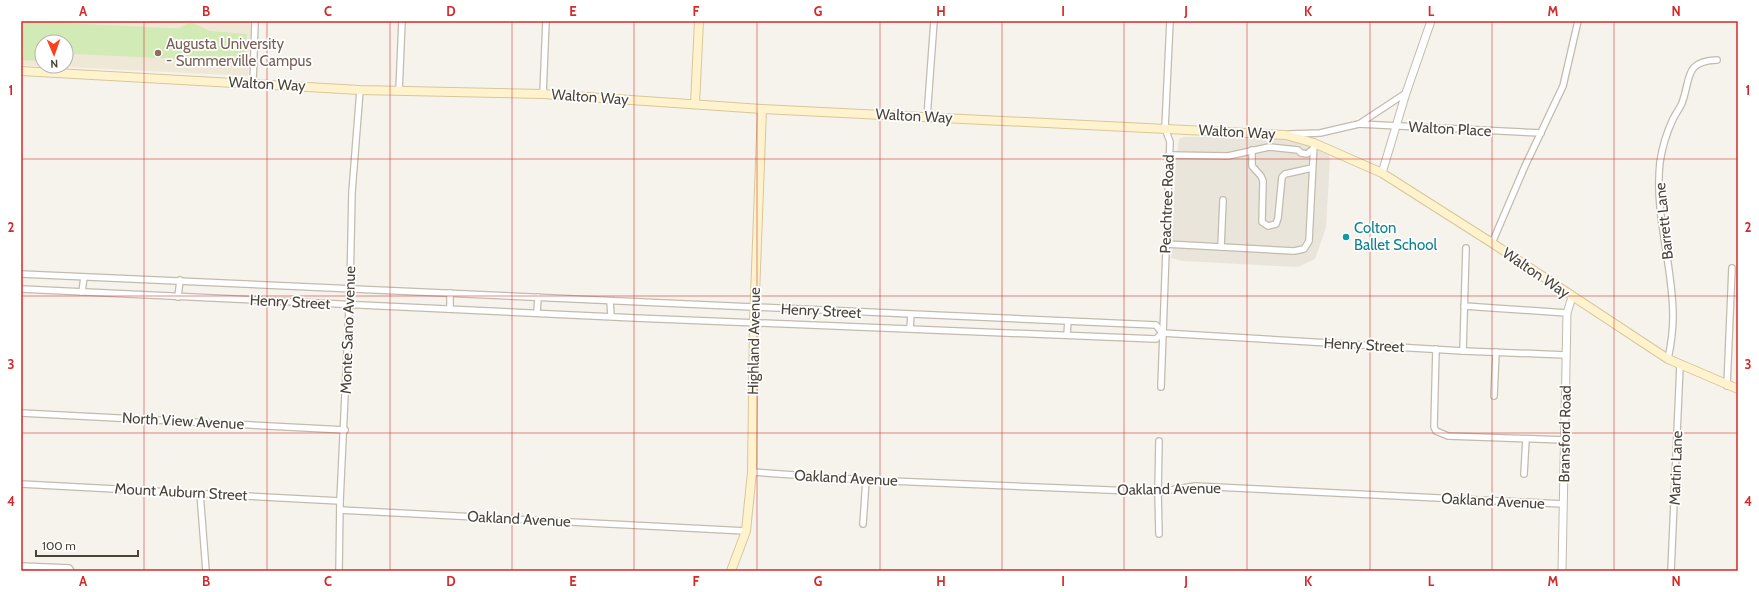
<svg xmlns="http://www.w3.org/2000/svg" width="1759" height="592" font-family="Cabin,sans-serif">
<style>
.residential{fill:#eae5da}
.education{fill:#efe8d6}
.green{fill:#d2eab5}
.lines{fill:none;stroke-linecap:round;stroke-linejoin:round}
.minor-casing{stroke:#c2bbae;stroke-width:8}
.tertiary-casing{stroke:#c2bbae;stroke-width:9}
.secondary-casing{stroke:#d6c79b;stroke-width:10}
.minor{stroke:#fff;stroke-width:5.5}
.tertiary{stroke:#fff;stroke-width:7}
.secondary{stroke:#fff3cd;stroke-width:8}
.grid{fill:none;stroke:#d62828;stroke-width:1;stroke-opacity:0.55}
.education-dot{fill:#8d6e63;stroke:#fff;stroke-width:1.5}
.culture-dot{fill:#0f9aa8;stroke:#fff;stroke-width:1.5}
.labels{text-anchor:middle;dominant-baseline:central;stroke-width:3.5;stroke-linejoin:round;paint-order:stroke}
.education-label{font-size:15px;fill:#785e54;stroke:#fff;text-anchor:start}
.street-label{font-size:15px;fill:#4b4439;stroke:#fff}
.culture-label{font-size:15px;fill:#0d838f;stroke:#fff;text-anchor:start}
.neatline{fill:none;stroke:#d62828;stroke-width:1.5}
.grid-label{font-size:13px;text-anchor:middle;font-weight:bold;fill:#d62828}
</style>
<rect width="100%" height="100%" fill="#f6f3ec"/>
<path class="residential" d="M1242 136 1277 138 1305 144 1328 153 1330 159 1326 228 1315 259 1298 267 1183 261 1171 258 1176 161 1179 139 1183 137Z"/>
<path class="education" d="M21 21H251L248 76 47 66H66V42H42V66L21 65Z"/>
<path class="green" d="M21 21 168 28H179L190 22 210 31 247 34 245 62 75 54 66 62V42H42V61L21 60Z"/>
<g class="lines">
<defs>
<g id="minor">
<path d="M253 83 255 21"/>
<path d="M399 91 402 21"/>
<path d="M543 94 546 21"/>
<path d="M927 117 934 21"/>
<path d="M1359 124 1541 133"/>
<path d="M1290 134 1320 133 1359 124 1406 93"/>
<path d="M1252 150V166L1261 176 1263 181 1262 222 1268 226 1276 224 1278 218 1282 177 1285 174 1312 168"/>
<path d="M1169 155 1228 156 1269 147 1298 150 1301 153 1307 154 1313 149"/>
<path d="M1492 243 1525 166 1563 86 1578 21"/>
<path d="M1166 244 1294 251 1304 249 1309 241 1314 143"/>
<path d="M1221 247 1223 200"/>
<path d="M21 274 1156 325 1162 333"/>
<path d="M21 289 635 318 1156 339 1162 333 1463 351 1566 355"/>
<path d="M82 292 84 277"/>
<path d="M178 297 180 280"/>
<path d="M610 301 611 316"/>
<path d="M1464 306 1567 313"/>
<path d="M450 309V293"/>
<path d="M537 313 538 297"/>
<path d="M910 328 911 315"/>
<path d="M1067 335 1068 321"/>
<path d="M1436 349 1434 427 1436 431 1448 436 1564 440"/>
<path d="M1463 351 1466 248"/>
<path d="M1668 359C1671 345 1673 331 1673 316 1673 264 1654 215 1660 162 1662 148 1667 132 1673 119 1676 113 1680 108 1682 103 1691 79 1684 61 1717 60"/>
<path d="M1727 386 1732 268"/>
<path d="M1161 387 1170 142 1165 128 1170 21"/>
<path d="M1494 396 1496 352"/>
<path d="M21 413 345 430"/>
<path d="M752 472 866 480 1158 492 1195 486 1563 504"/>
<path d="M1524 474 1526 439"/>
<path d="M21 484 340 501"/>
<path d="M200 493 206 571"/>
<path d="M340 510 746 531"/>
<path d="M863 524 866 480"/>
<path d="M1159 534 1158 492 1159 441"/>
<path d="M21 566 69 568 71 571"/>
<path d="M339 571 340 501 350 288 352 192 360 90"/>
<path d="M1671 571 1680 365"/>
</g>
<g id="tertiary">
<path d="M1382 173 1406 93 1431 21"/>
<path d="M1562 571 1567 313 1572 297"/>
</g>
<g id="secondary">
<path d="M21 71 360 90 543 94 762 109 1286 135 1314 143 1382 173 1492 243 1668 359 1738 389"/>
<path d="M695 104 699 21"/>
<path d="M731 571 746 531 752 472 754 322 762 109"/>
</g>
</defs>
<use href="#minor" class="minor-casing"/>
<use href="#tertiary" class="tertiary-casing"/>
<use href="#secondary" class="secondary-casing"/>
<use href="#minor" class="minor"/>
<use href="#tertiary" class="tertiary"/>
<use href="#secondary" class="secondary"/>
</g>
<path class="grid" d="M144 21V571M267 21V571M390 21V571M512 21V571M634 21V571M757 21V571M880 21V571M1002 21V571M1124 21V571M1247 21V571M1370 21V571M1492 21V571M1614 21V571M21 159H1738M21 296H1738M21 433H1738"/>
<circle class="education-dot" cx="158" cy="53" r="4"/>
<circle class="culture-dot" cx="1346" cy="237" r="4"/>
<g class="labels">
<g class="education-label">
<text x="166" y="44">Augusta University<tspan x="166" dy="17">- Summerville Campus</tspan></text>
</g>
<g class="street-label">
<text transform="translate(267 84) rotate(3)">Walton Way</text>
<text transform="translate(590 97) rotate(4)">Walton Way</text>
<text transform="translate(914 116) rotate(3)">Walton Way</text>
<text transform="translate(1450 129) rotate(3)">Walton Place</text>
<text transform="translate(1237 132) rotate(3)">Walton Way</text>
<text transform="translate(1167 204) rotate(-88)">Peachtree Road</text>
<text transform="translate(1664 221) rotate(-96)">Barrett Lane</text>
<text transform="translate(1536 273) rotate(34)">Walton Way</text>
<text transform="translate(290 302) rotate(3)">Henry Street</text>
<text transform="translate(821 311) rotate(3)">Henry Street</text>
<text transform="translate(348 330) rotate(-88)">Monte Sano Avenue</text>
<text transform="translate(754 341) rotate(-89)">Highland Avenue</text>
<text transform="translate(1364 345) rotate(3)">Henry Street</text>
<text transform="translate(183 421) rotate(3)">North View Avenue</text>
<text transform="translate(1565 434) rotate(-89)">Bransford Road</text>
<text transform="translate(1676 468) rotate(-88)">Martin Lane</text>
<text transform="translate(846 478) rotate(3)">Oakland Avenue</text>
<text transform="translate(1169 489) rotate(-1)">Oakland Avenue</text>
<text transform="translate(181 492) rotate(3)">Mount Auburn Street</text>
<text transform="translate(1493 501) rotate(3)">Oakland Avenue</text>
<text transform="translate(519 519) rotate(3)">Oakland Avenue</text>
</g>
<g class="culture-label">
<text x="1354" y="228">Colton<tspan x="1354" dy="17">Ballet School</tspan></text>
</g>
</g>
<rect width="1759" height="592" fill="none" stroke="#ffffff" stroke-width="44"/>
<g transform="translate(54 54) rotate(178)"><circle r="19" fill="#ffffff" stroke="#b7b4b0"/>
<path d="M0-3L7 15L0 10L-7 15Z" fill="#fc3f1d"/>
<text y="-6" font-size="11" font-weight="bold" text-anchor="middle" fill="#4b4439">N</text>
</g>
<path d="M36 550v6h102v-6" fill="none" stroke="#4b4439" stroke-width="2"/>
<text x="42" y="550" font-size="12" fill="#4b4439" stroke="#ffffff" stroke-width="3" paint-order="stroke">100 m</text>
<rect x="22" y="22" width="1715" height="548" class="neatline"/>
<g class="grid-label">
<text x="83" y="16">A</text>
<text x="206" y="16">B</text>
<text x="328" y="16">C</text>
<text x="451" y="16">D</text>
<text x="573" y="16">E</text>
<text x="696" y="16">F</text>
<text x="818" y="16">G</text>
<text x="941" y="16">H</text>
<text x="1063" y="16">I</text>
<text x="1186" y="16">J</text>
<text x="1308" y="16">K</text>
<text x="1431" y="16">L</text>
<text x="1553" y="16">M</text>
<text x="1676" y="16">N</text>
<text x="11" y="95">1</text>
<text x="1748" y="95">1</text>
<text x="11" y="232">2</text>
<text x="1748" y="232">2</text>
<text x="11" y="369">3</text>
<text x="1748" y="369">3</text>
<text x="11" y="506">4</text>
<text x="1748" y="506">4</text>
<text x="83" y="586">A</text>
<text x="206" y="586">B</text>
<text x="328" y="586">C</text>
<text x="451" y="586">D</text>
<text x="573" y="586">E</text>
<text x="696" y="586">F</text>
<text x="818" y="586">G</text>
<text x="941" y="586">H</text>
<text x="1063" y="586">I</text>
<text x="1186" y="586">J</text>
<text x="1308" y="586">K</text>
<text x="1431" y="586">L</text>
<text x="1553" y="586">M</text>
<text x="1676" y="586">N</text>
</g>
</svg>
